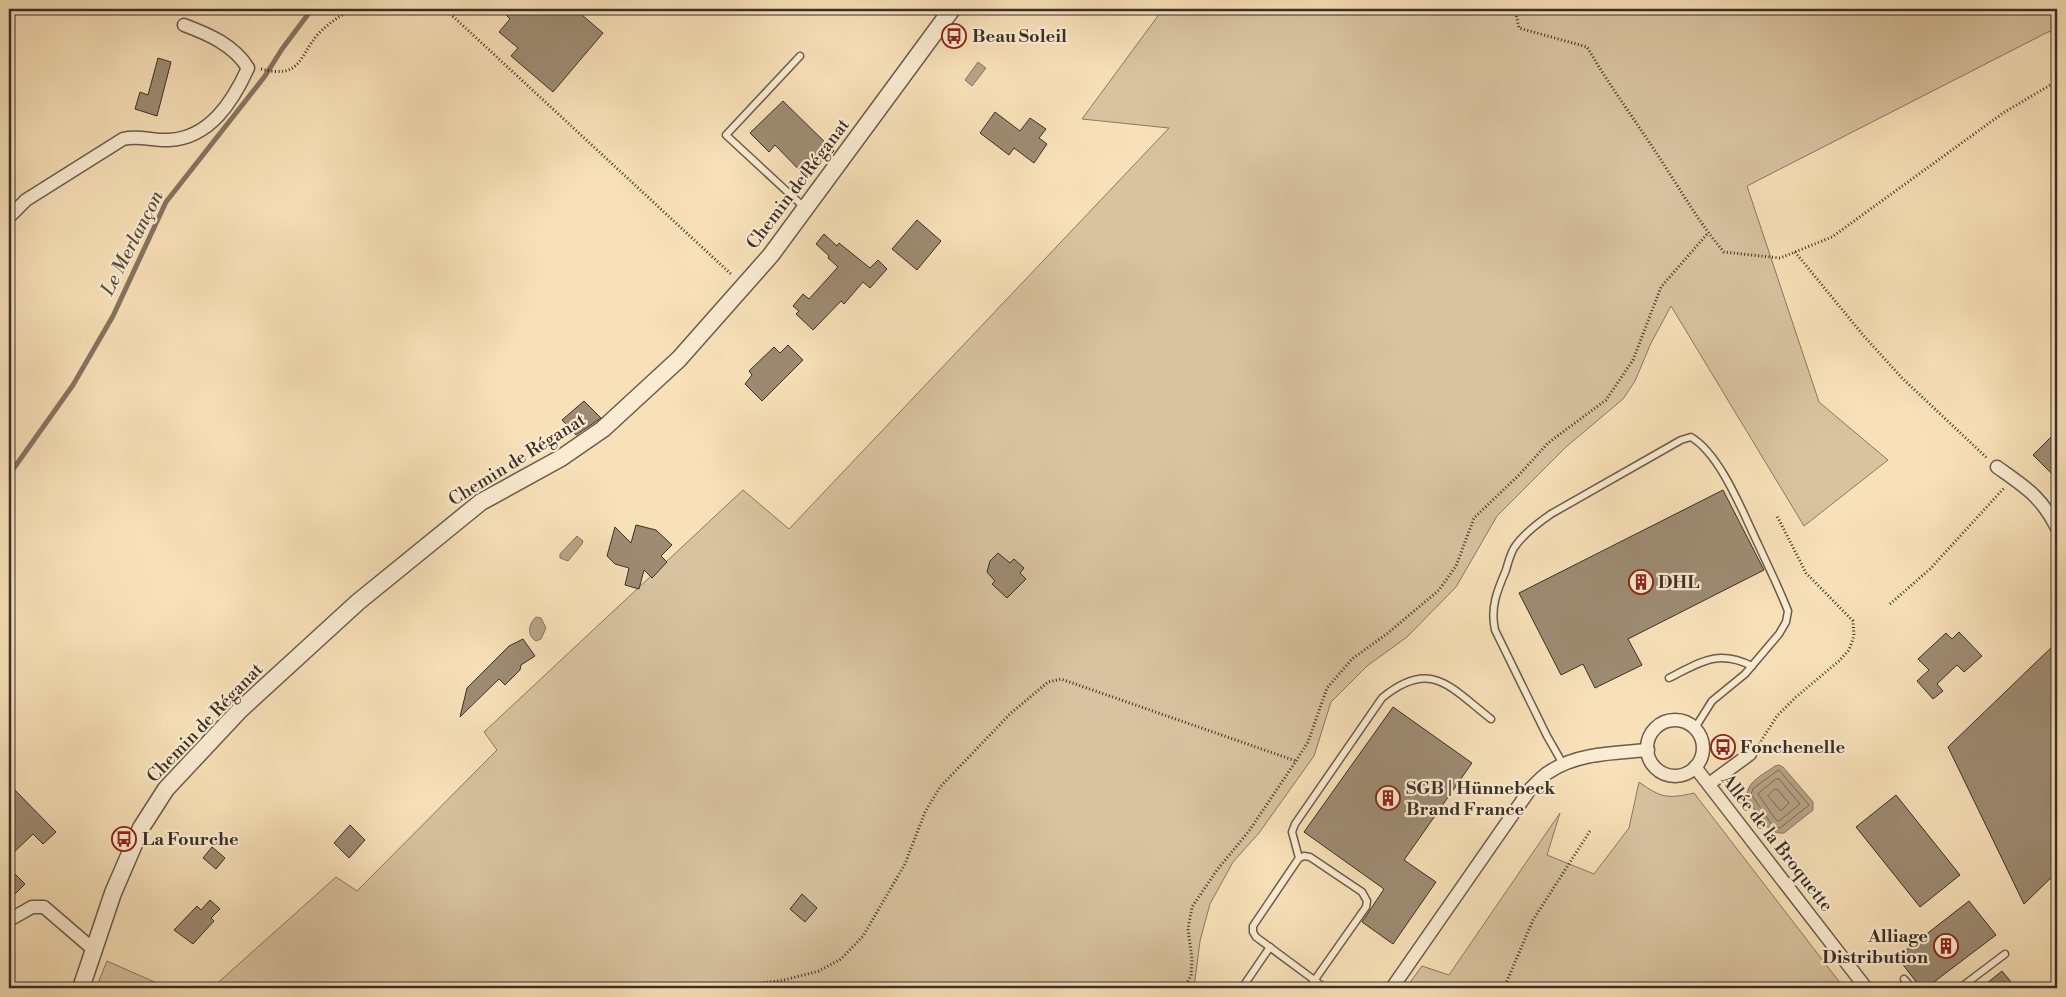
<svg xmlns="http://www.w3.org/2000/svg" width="2066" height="997" font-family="'Libre Bodoni',serif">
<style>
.green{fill:#d8c3a0;stroke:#8a7964}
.water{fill:#b8a487;stroke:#867561}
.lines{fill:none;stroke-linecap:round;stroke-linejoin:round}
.shore{stroke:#7a6a57;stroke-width:1}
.stream{stroke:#867561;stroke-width:5}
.building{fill:#9d8c73;stroke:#3b2f27}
.service-casing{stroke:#6a5c4c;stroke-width:9}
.minor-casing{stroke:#6a5c4c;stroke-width:15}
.tertiary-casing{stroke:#6a5c4c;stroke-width:19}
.path{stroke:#3b2f27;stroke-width:3;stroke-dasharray:1 2.5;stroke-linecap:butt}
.service{stroke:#faecd2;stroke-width:6}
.minor{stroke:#faecd2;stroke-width:12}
.tertiary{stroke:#faecd2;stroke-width:16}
.labels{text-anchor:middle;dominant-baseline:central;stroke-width:4.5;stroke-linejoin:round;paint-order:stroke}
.poi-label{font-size:18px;font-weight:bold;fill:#3b2f27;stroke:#faecd2;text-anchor:start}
.street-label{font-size:18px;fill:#3b2f27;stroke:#faecd2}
.water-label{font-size:19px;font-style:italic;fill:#5a4c3f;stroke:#faecd2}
</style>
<rect width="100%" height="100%" fill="#f8e1b9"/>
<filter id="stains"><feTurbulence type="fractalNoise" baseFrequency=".004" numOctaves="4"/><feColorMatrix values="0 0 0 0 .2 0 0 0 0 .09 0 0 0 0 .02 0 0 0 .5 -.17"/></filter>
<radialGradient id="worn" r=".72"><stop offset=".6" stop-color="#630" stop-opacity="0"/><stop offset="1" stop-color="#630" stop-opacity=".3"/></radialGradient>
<g class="green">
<path d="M1163 9H2057V30L2048 32 1747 186 1819 402 1888 460 1804 526 1671 306 1651 343 1635 381 1623 399 1566 447 1497 516 1456 587 1407 637 1367 666 1331 702 1314 756 1259 833 1233 862 1210 904 1200 941 1194 988H212L336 877 357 891 497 750 484 732 743 490 789 529 1169 128 1082 119Z"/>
<path d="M1639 782C1661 798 1668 799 1694 793L1844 988H1406L1422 966 1449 975 1560 813 1547 855 1594 874 1629 828Z"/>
<path d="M107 961 168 988H96Z"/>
</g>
<g class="water">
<path d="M978 62 986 68 972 86 965 80Z"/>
<path d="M577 536 583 541 582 544 568 561 560 558V554Z"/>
<path d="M536 617 541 618 546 628 541 639 536 641C527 636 528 624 536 617Z"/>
<path d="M1779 765 1783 767 1813 802V810L1784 833C1766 835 1757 812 1748 800 1743 783 1763 775 1775 766Z"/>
</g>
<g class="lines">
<g class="shore">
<path d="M1779 770 1809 805 1780 828 1772 825 1751 794 1753 789Z"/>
<path d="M1776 779H1779L1800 804 1779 821 1776 820 1758 794Z"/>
<path d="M1775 789 1778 790 1789 803 1781 811 1768 796Z"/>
</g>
<path class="stream" d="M9 475 73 385 113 316 166 202 265 76 282 49 312 9"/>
</g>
<g class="building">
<path d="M500 9H575L603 33 553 92 511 56 518 48 499 32 510 19Z"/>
<path d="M158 58 171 62 157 116 135 109 140 92 148 95Z"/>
<path d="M783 101 834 151 807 178 775 145 769 152 750 133Z"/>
<path d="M995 112 1020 131 1030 118 1046 129 1039 138 1047 144 1034 163 1014 148 1009 155 980 133Z"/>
<path d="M917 220 941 241 917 270 892 249Z"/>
<path d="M824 234 837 246 839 243 870 268 878 260 887 269 870 288 863 282 844 304 841 301 813 330 796 314 799 311 793 306 803 294 809 299 838 267 828 258 829 256 816 244Z"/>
<path d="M788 345 803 360 762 401 745 384 752 375 749 371 774 347 780 353Z"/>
<path d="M584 401 601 418 576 435 562 420Z"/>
<path d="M2057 431V479L2033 455Z"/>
<path d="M1723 490 1764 570 1628 639 1642 665 1595 688 1583 664 1561 675 1519 593Z"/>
<path d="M636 525 656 530 672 545 661 556 667 562 652 578 644 570 639 589 625 585 629 568 615 564 607 556 615 527 631 543Z"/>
<path d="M998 553 1010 563 1014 559 1024 568 1020 573 1026 579 1007 598 992 584 995 581 987 572 990 561Z"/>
<path d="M1959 632 1982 656 1964 672 1957 665 1937 684 1943 691 1933 699 1917 681 1929 670 1918 659 1946 633 1952 639Z"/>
<path d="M523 639 535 656 521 665 520 670 505 685 499 679 460 717 467 688 509 646Z"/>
<path d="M2057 642V872L2024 904 1948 747Z"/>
<path d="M1393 707 1472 763 1404 860 1436 882 1393 944 1362 922 1384 889 1304 832Z"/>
<path d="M9 784 56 832 43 844 33 834 9 857Z"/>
<path d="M1896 795 1960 875 1920 907 1856 827Z"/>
<path d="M350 825 365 840 349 858 334 843Z"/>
<path d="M212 847 225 858 216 869 203 858Z"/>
<path d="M9 868 25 884 9 900Z"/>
<path d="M802 894 817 908 805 922 790 909Z"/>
<path d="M210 900 220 909 211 918 214 921 193 944 174 930 197 906 201 910Z"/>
<path d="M1969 901 1996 935 1926 988H1921L1897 957Z"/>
<path d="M2002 971 2016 988H1981Z"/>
</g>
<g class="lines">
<defs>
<g id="service">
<path d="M800 56 726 135 805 208"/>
<path d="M1669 678C1701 662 1717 649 1752 666"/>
<path d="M1563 764 1547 736 1495 630C1490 608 1497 591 1506 570 1508 563 1510 555 1514 548 1523 534 1538 523 1551 514L1681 440 1691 437C1721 455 1743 513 1758 544 1768 566 1779 588 1788 611L1786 622 1779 634 1745 674 1712 701 1695 728"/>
<path d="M1299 858 1304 856 1310 857 1362 892 1367 901 1366 907 1309 988"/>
<path d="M1904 979 1912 988"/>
<path d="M1242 988 1270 947"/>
<path d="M1325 988 1256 937 1253 932V926L1299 858 1292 832 1295 824 1382 698C1431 658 1450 687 1491 719"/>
<path d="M1960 988 2005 954"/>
</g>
<g id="minor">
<path d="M9 217 26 200 123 139C139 135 153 141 169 140 210 138 233 101 248 68 234 45 208 34 184 25"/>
<path d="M1997 467C2025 487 2041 496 2057 528"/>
<circle cx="1675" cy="748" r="28"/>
<path d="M1695 767 1866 988"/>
<path d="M1709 784 1750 754"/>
<path d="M9 920 32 907H44L94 950"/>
<path d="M1392 988 1531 788C1537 783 1542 776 1549 772 1577 753 1615 753 1648 750"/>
</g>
<path id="tertiary" d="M81 988 113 893 141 828 166 789 240 710 358 602 481 502 561 458 603 429 679 359 771 255 952 9"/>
</defs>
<use href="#service" class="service-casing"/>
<use href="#minor" class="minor-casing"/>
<use href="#tertiary" class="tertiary-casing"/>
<g class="path">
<path d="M445 9 732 275"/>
<path d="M1515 9 1519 28 1587 47C1609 85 1635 120 1659 157 1680 189 1699 223 1724 252L1780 258 1832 237 2003 113 2057 81"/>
<path d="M261 69C301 79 298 58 318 34 329 23 340 15 354 9"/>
<path d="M1795 252 1863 335 1902 378 1987 458"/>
<path d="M1890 604 1930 569 2004 488"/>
<path d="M1759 744 1777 716 1796 697 1839 661 1849 650 1854 636 1853 621 1806 573 1777 516"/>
<path d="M747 988 754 984 784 980 819 971 841 959 863 936 905 864 925 812 940 787 1011 713 1048 682 1061 679 1296 761"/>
<path d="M1185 988 1191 975 1192 959 1188 929 1192 907 1217 870 1249 831 1296 761 1308 742 1327 688 1352 659 1388 633 1439 590 1456 566 1474 518 1519 475 1548 443 1606 400 1633 360 1661 287 1708 233"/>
<path d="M1504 988 1533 920 1590 831"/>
</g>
<use href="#service" class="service"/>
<use href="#minor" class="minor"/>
<use href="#tertiary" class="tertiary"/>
</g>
<defs>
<symbol id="bus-ring" viewBox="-11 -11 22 22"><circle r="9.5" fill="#faecd2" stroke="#8f2418" stroke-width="1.5"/><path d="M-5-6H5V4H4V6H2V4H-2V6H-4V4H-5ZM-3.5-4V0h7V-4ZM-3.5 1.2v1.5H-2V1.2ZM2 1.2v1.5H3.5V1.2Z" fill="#8f2418"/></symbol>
<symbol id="building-ring" viewBox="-11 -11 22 22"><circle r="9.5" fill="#faecd2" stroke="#8f2418" stroke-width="1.5"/><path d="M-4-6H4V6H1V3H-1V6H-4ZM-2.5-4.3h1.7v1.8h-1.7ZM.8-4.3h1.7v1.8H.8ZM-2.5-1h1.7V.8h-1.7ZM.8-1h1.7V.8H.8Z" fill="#8f2418"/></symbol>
</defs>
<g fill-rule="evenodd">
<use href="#bus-ring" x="940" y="22" width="28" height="28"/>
<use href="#building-ring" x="1627" y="568" width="28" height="28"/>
<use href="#bus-ring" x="1709" y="733" width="28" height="28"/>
<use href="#building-ring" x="1374" y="784" width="28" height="28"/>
<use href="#bus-ring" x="110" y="825" width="28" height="28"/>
<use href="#building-ring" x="1932" y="932" width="28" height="28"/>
</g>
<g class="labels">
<g class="poi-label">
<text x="972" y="36">Beau Soleil</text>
<text x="1658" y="582">DHL</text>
<text x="1740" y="747">Fonchenelle</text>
<text x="1406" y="788">SGB | Hünnebeck<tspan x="1406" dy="21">Brand France</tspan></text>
<text x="142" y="839">La Fourche</text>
<text x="1928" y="936" text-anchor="end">Alliage<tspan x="1928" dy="21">Distribution</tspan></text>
</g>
<g class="street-label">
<text transform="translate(798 184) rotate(-53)">Chemin de Réganat</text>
<text transform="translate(517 460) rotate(-32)">Chemin de Réganat</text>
<text transform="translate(205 723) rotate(-46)">Chemin de Réganat</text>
<text transform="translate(1777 843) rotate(52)">Allée de la Broquette</text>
</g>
<g class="water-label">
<text transform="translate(132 243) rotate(-63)">Le Merlançon</text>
</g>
</g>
<rect width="2066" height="997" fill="none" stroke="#f8e1b9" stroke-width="30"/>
<rect x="10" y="10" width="2046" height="977" fill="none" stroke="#3b2f27" stroke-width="2.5"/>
<rect x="15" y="15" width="2036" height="967" fill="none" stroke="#3b2f27"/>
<rect width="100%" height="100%" filter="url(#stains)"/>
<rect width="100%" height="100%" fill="url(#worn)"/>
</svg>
